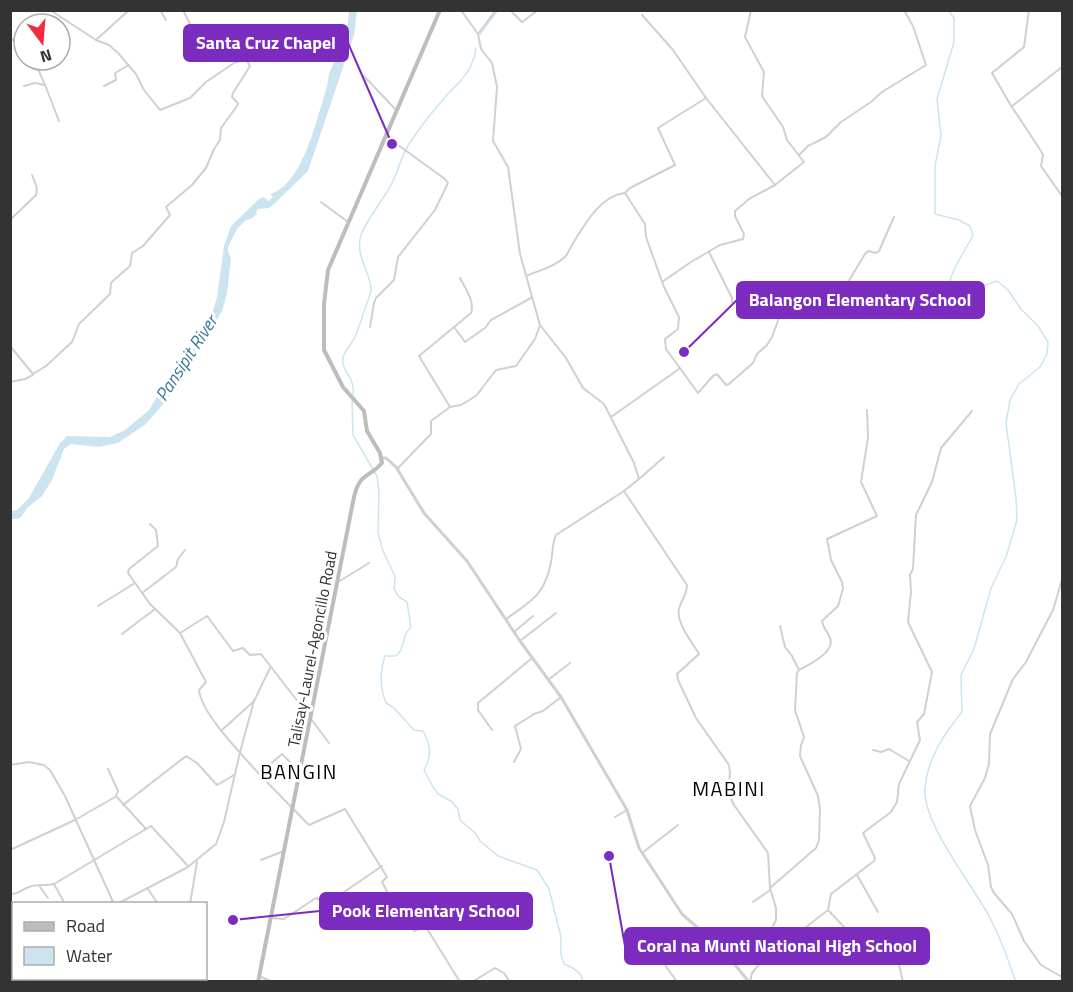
<svg xmlns="http://www.w3.org/2000/svg" width="1073" height="992" font-family="'Titillium Web',sans-serif">
<style>
.water{fill:#cce4f0}
.lines{fill:none;stroke-linecap:round;stroke-linejoin:round}
.stream{stroke:#cce4f0;stroke-width:1.5}
.minor{stroke:#d0d0d0;stroke-width:2}
.tertiary{stroke:#d0d0d0;stroke-width:3}
.secondary{stroke:#bdbdbd;stroke-width:4}
.labels{text-anchor:middle;dominant-baseline:central;stroke-width:6;stroke-linejoin:round;paint-order:stroke}
.street-label{font-size:16px;fill:#333;stroke:#fff}
.water-label{font-size:18px;font-style:italic;fill:#397a9c;stroke:#fff}
.quarter-label{font-size:20px;letter-spacing:1.5px;fill:#000;stroke:#fff}
.leader{fill:none;stroke:#7b2cbf;stroke-width:2}
.callout-dot{fill:#7b2cbf;stroke:#fff;stroke-width:2}
.callout{fill:#7b2cbf;stroke:#7b2cbf;stroke-width:2}
.callout-label{font-size:18px;text-anchor:middle;font-weight:bold;fill:#fff}
</style>
<rect width="100%" height="100%" fill="#fff"/>
<path class="water" d="M349 11H357L354 35 308 171 274 204 269 208 258 209 256 212 257 214 251 219 246 220 237 229 228 247V251L231 258 227 294 222 311 208 336 165 402 146 424 118 443 99 447 71 444 64 449 52 480 42 496 27 508 22 516 18 519H11V511L17 510 29 498 60 443 67 436 110 437 125 430 149 410 165 384 195 344 201 331 210 320 217 297 224 246 231 226 259 199 264 197 268 201 273 197 270 194C304 184 317 116 327 87L329 74 347 32Z"/>
<g class="lines">
<g class="stream">
<path d="M948 10 954 18V42L937 99 941 136 935 166V214L959 220 970 226 973 235C965 252 950 270 949 288L960 294 997 281 1008 290 1021 309 1038 326 1048 342 1047 354 1040 367 1019 384 1010 400 1006 423 1016 498 1017 520 1006 557 991 588 974 649 961 675 962 712C944 734 927 759 925 789 923 825 973 885 990 918 1001 938 1008 960 1016 982"/>
<path d="M480 34 498 10"/>
<path d="M353 394C355 379 345 375 343 363 341 353 351 346 355 337 361 323 365 307 371 292 373 276 354 256 361 235 369 215 383 201 392 183 400 168 400 156 411 141 421 126 433 111 445 97 461 80 472 73 476 48"/>
<path d="M352 401 353 435 377 476 379 491 378 533 383 551 395 576 394 589 399 597 407 602 411 627 406 633 401 650 396 656H385C380 671 380 688 386 703L394 708 414 730 423 731C431 745 432 756 424 770L433 787 438 794 451 801 458 809 460 820 475 833 480 841 498 856 537 870 549 889 561 937V954L564 964C572 967 582 972 583 982"/>
</g>
<g class="minor">
<path d="M160 10 166 20"/>
<path d="M183 10 198 40"/>
<path d="M461 10 478 34 481 49 492 63 497 87 493 141 508 167 520 254 540 325 566 358 583 388 604 404 634 463 639 479 624 491 556 535C552 544 553 552 551 562 545 595 531 601 506 619"/>
<path d="M510 10 522 22 538 10"/>
<path d="M1029 10 1024 47 992 73 1010 104 1041 151 1043 155 1041 166 1062 196"/>
<path d="M642 15 673 50 706 98 775 185 804 162 787 140 783 127 762 96 764 72 745 37 751 10"/>
<path d="M478 34 496 10"/>
<path d="M10 37 24 51"/>
<path d="M96 40 129 10"/>
<path d="M364 76 396 110"/>
<path d="M45 85 59 121"/>
<path d="M24 86 35 83 45 85 34 60"/>
<path d="M104 86 116 80 115 73 129 65"/>
<path d="M706 98 658 128 675 165 630 188 625 193 645 224 646 237 664 287 679 317 678 329 665 339 666 349 698 393 713 376 717 374 726 385 729 384 753 363 757 354 767 345 772 337 780 315 786 307 830 283 845 287 865 254 868 251 876 253 879 251 894 217"/>
<path d="M1011 107 1062 67"/>
<path d="M799 155 808 146 826 137 841 122 871 102 882 92 926 65 913 26 904 10"/>
<path d="M321 202 348 222"/>
<path d="M10 220 36 195 37 188 32 175"/>
<path d="M709 252 732 298V302"/>
<path d="M526 276C540 270 554 267 565 257 569 252 571 246 575 240 586 222 602 195 625 193"/>
<path d="M662 282 691 262 720 245 743 239 744 234 735 216V211L749 199 775 185"/>
<path d="M370 327 374 303 376 298 394 280 398 257 435 210 448 183 445 179 387 137"/>
<path d="M454 327 465 342 485 328 491 320 531 298"/>
<path d="M10 346 33 374 46 366 72 342 79 324 110 294 111 283 114 280 130 266 132 253 143 246 170 215 166 207 192 185 206 168 214 149 220 140 221 128 237 106 238 103 232 97 233 93 250 66 247 61 242 60 234 63 206 82 190 98 160 110 144 90 136 74 119 54 109 45 96 40 50 10"/>
<path d="M10 382 25 379 33 375"/>
<path d="M450 407 419 356 471 313C475 301 465 288 460 278"/>
<path d="M611 417 679 369"/>
<path d="M397 469 431 434V421L450 407 461 405 476 396 496 370 516 366 535 339 540 325"/>
<path d="M639 479 664 457"/>
<path d="M624 491 687 585C687 595 681 600 679 609 676 623 692 642 699 654L677 674 678 680 696 718 729 765 730 773 728 793 734 805 768 853 770 888 776 908V920L770 932 766 956 752 973 750 982"/>
<path d="M150 524 156 530 158 546 129 569 128 573 150 604 179 632"/>
<path d="M1062 580 1053 610 1026 662 1013 679 990 734 989 764 985 778 970 806 975 830 988 865 991 887 994 893 1012 914 1024 941 1041 965 1062 977"/>
<path d="M338 582 369 563"/>
<path d="M142 593 176 567 178 559 185 550"/>
<path d="M98 606 135 583"/>
<path d="M514 632 533 616"/>
<path d="M122 634 155 609"/>
<path d="M520 641 556 613"/>
<path d="M799 670C808 665 836 652 830 638 828 632 823 628 822 621L838 606 843 589 842 582 831 560 827 539 877 516 861 482 868 437 867 410"/>
<path d="M548 680 570 663"/>
<path d="M311 719 329 743"/>
<path d="M222 730 254 701"/>
<path d="M492 730 478 710V703L532 658"/>
<path d="M873 750 881 752 889 749 909 761"/>
<path d="M514 762 521 749 515 726 534 714 543 711 561 697"/>
<path d="M10 765 29 762 44 765 50 770 65 796 114 904"/>
<path d="M108 769 118 791 116 796 146 829 151 826 188 866"/>
<path d="M298 770 282 754 259 774C241 753 202 715 199 690L206 682 180 633 207 616 233 651 243 648 250 655 261 654 306 712 312 714"/>
<path d="M259 774 309 825 345 809 387 877 382 882 391 899 414 931 426 927 460 982"/>
<path d="M123 805 186 756 197 763 217 785 234 775"/>
<path d="M615 817 627 810"/>
<path d="M10 850 75 820 115 797"/>
<path d="M642 853 678 825"/>
<path d="M261 860 284 851"/>
<path d="M857 875 878 912"/>
<path d="M54 884 65 904"/>
<path d="M40 887 48 898"/>
<path d="M770 888 816 848 819 840 820 808 818 796 800 756 801 745 804 737 795 710 797 673 799 670 792 656 785 647 780 626"/>
<path d="M148 889 158 904"/>
<path d="M10 894C18 895 22 889 29 887 35 884 46 886 54 884L146 829"/>
<path d="M753 902 770 890"/>
<path d="M117 904 188 867 216 844 224 822 240 752 254 701 270 668"/>
<path d="M190 904 197 862"/>
<path d="M828 910 844 927 877 947 899 965 903 982"/>
<path d="M272 918 284 919 316 898 328 903 382 866"/>
<path d="M622 936 646 953 663 962 677 982"/>
<path d="M770 942 796 934 805 928 828 910 831 894 874 861 875 858 863 833 891 812 897 802 899 784 920 740 917 722 924 714 932 672 908 622 911 592 910 575 913 569 916 515 932 482 941 448 972 411"/>
<path d="M10 966 14 963"/>
<path d="M259 976 273 982"/>
<path d="M67 982 71 978"/>
<path d="M472 982 495 968 504 973 510 982"/>
</g>
<g class="tertiary">
<path d="M10 11 16 10"/>
<path d="M382 458H386L396 467 424 513 467 561 520 641 561 697 627 810 639 848 682 914 723 950 749 982"/>
<path d="M10 928H14"/>
<path d="M190 978 192 982"/>
</g>
<path class="secondary" d="M258 982 354 497C360 472 368 479 382 463L380 453 367 431 364 411 343 387 324 350V304L328 270 440 10"/>
</g>
<g class="labels">
<g class="street-label">
<text transform="translate(312 649) rotate(-79)">Talisay-Laurel-Agoncillo Road</text>
</g>
<g class="water-label">
<text transform="translate(186 358) rotate(-57)">Pansipit River</text>
</g>
<g class="quarter-label">
<text x="299" y="771">BANGIN</text>
<text x="729" y="788">MABINI</text>
</g>
</g>
<path class="leader" d="M392 144L348 43M684 352L737 300M233 920L320 911M609 856L625 946"/>
<g class="callout-dot">
<circle cx="392" cy="144" r="6"/>
<circle cx="684" cy="352" r="6"/>
<circle cx="233" cy="920" r="6"/>
<circle cx="609" cy="856" r="6"/>
</g>
<g class="callout">
<rect x="184" y="25" width="164" height="36" rx="6"/>
<rect x="737" y="282" width="247" height="36" rx="6"/>
<rect x="320" y="893" width="212" height="36" rx="6"/>
<rect x="625" y="928" width="304" height="36" rx="6"/>
</g>
<g class="callout-label">
<text x="266" y="49">Santa Cruz Chapel</text>
<text x="860" y="306">Balangon Elementary School</text>
<text x="426" y="917">Pook Elementary School</text>
<text x="777" y="952">Coral na Munti National High School</text>
</g>
<rect width="1073" height="992" fill="none" stroke="#333333" stroke-width="24"/>
<rect x="12" y="902" width="195" height="78" fill="#ffffff" stroke="#adadad" stroke-width="1.5"/>
<rect x="24" y="922" width="30" height="9" fill="#bdbdbd" stroke="#adadad" stroke-width="1.5"/>
<text x="66" y="932" font-size="18" fill="#333333">Road</text>
<rect x="24" y="947" width="30" height="18" fill="#cce4f0" stroke="#adadad" stroke-width="1.5"/>
<text x="66" y="962" font-size="18" fill="#333333">Water</text>
<g transform="translate(42 42) rotate(164)"><circle r="28" fill="#ffffff" stroke="#adadad" stroke-width="1.5"/>
<path d="M0-4.5L10 22L0 15L-10 22Z" fill="#f22d43"/>
<text y="-9" font-size="16" font-weight="bold" text-anchor="middle" fill="#333333">N</text>
</g>
</svg>
